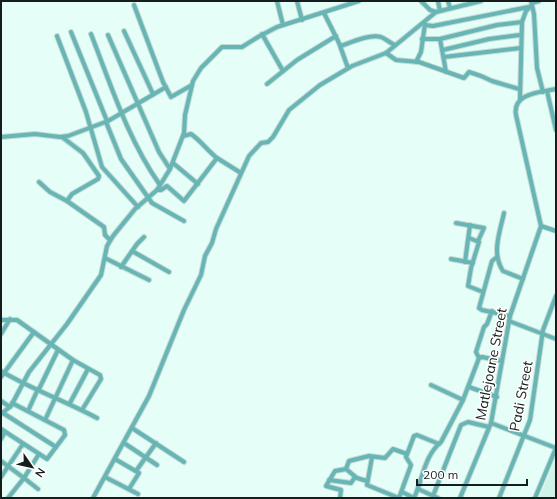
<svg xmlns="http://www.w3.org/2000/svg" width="557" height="499" font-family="Mulish,sans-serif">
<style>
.built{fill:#d0f3e9}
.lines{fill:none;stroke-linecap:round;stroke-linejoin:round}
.street-casing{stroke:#c4dad4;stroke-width:6}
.street{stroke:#67b5b5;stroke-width:4}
.labels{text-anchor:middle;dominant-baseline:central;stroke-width:3;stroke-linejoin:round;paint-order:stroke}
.street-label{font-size:14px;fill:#151e1c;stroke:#fff}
</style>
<rect width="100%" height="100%" fill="#e5fef7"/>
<path class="built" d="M556 457V498H539Z"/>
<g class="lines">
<defs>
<g id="street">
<path d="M277 1 283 25"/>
<path d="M297 1 302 20"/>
<path d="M421 1 430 10 436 12 481 1"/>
<path d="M438 1 440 11"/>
<path d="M448 1 450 8"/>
<path d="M531 1 534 14 537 68 543 92"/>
<path d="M532 3 539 1"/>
<path d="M134 5 163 82 171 97 192 85"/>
<path d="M324 13 339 43 348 68"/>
<path d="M425 25 433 26 529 7"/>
<path d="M124 31 153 94"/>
<path d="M71 32 107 121"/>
<path d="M91 34C111 85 128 140 160 185"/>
<path d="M262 34 283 71"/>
<path d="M108 35 159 152 170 169"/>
<path d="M57 36 86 112 102 167 138 207"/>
<path d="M422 39H440L497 25 522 22"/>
<path d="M440 39 446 72"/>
<path d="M341 46C352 42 369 34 381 37 386 39 390 43 395 45"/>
<path d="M443 50 489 39 520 35"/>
<path d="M386 53 396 60 419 62 464 78 469 72 481 76 492 81 519 89"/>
<path d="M444 57 521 48"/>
<path d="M416 62 421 52 425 24"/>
<path d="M267 84 297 60 336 36"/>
<path d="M547 91 556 130"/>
<path d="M520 99 522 22 526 11 532 5"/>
<path d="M106 122 121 159 152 203 184 221"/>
<path d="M183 136 191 134C200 140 208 151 217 158"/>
<path d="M1 137 35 134 60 137 68 136 108 121 166 87"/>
<path d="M62 137 83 153 99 176 98 179 72 194 67 201 104 227 105 235 110 240"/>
<path d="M173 163 198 184"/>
<path d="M39 182 50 192 67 201"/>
<path d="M157 190H161L167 186 184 201 217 158 241 173"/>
<path d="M504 213C500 232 491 253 503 271L523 279"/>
<path d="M456 223 484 228 478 241"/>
<path d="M541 226 556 231"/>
<path d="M469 238 479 242 471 268 468 286 483 292"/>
<path d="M132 251 169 272"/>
<path d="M497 257 492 261 479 308 482 310 510 316"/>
<path d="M105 258 149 280"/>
<path d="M451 259 473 263"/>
<path d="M465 262 470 225"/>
<path d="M121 267 137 244 144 237"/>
<path d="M1 320H17L73 360 100 375 101 379 82 410"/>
<path d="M509 321 556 339"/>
<path d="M1 334 10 319"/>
<path d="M479 358 476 352 484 327 487 324 492 311"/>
<path d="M1 371C31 389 65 401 97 418"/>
<path d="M1 377 34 332"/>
<path d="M431 385 463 400"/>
<path d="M469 387 497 397"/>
<path d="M39 389 58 350"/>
<path d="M1 401 10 407"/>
<path d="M70 403 88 369"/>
<path d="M28 411 38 389"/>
<path d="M3 413 56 447"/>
<path d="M1 414 11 406 29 372 67 324 101 275 107 246 113 236 135 209 157 190 170 169 184 133 185 115 193 81 201 68 222 47H242L258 37 277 27 359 1"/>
<path d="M45 420 73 360"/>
<path d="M491 423 556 448"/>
<path d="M132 428 184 462"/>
<path d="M1 429 47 459 65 435 64 430 12 403"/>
<path d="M1 439 5 432"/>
<path d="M124 443 157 465"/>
<path d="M372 457 367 485 399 498"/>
<path d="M115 459 139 473 129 489"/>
<path d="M1 461 24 478 39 454"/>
<path d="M346 469 349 461 369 456 385 458 393 449 407 454"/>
<path d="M136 471 156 443"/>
<path d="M1 477 23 444"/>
<path d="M105 477 138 494"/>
<path d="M329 480 351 483 355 477"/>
<path d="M418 489 438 498"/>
<path d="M402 492 414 498"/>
<path d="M433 496 461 425 468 422 489 427"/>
<path d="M8 498 24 478 38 489"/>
<path d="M93 498 149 396 184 310 201 275 205 256 212 243 216 229 249 156 261 143 268 142 273 137 289 110 320 85 352 66 386 53 436 12"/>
<path d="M340 498 341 490 326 486 335 471 346 469 357 478 367 481"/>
<path d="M399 498 411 465 406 457 414 436 417 435 439 444"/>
<path d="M414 498C423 479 424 456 441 442L463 400 479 358 482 357 502 361"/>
<path d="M460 498 491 423 510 316 541 226 516 115C512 93 541 92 556 89"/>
<path d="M499 498 530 420 543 330 556 296"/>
<path d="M535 498 556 448"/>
</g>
</defs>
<use href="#street" class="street-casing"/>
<use href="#street" class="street"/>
</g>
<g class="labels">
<g class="street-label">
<text transform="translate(491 364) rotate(-79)">Matlejoane Street</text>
<text transform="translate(521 396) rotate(-79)">Padi Street</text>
</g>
</g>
<rect width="557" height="499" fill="none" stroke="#151e1c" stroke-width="4"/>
<g transform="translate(32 467) rotate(124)" stroke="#ffffff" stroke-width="3" paint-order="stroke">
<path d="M0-3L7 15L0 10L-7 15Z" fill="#151e1c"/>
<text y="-6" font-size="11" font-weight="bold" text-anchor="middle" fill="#151e1c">N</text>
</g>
<path d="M417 479v6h110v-6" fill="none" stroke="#151e1c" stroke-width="2"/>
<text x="423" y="479" font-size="12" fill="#151e1c" stroke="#ffffff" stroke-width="3" paint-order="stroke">200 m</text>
</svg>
